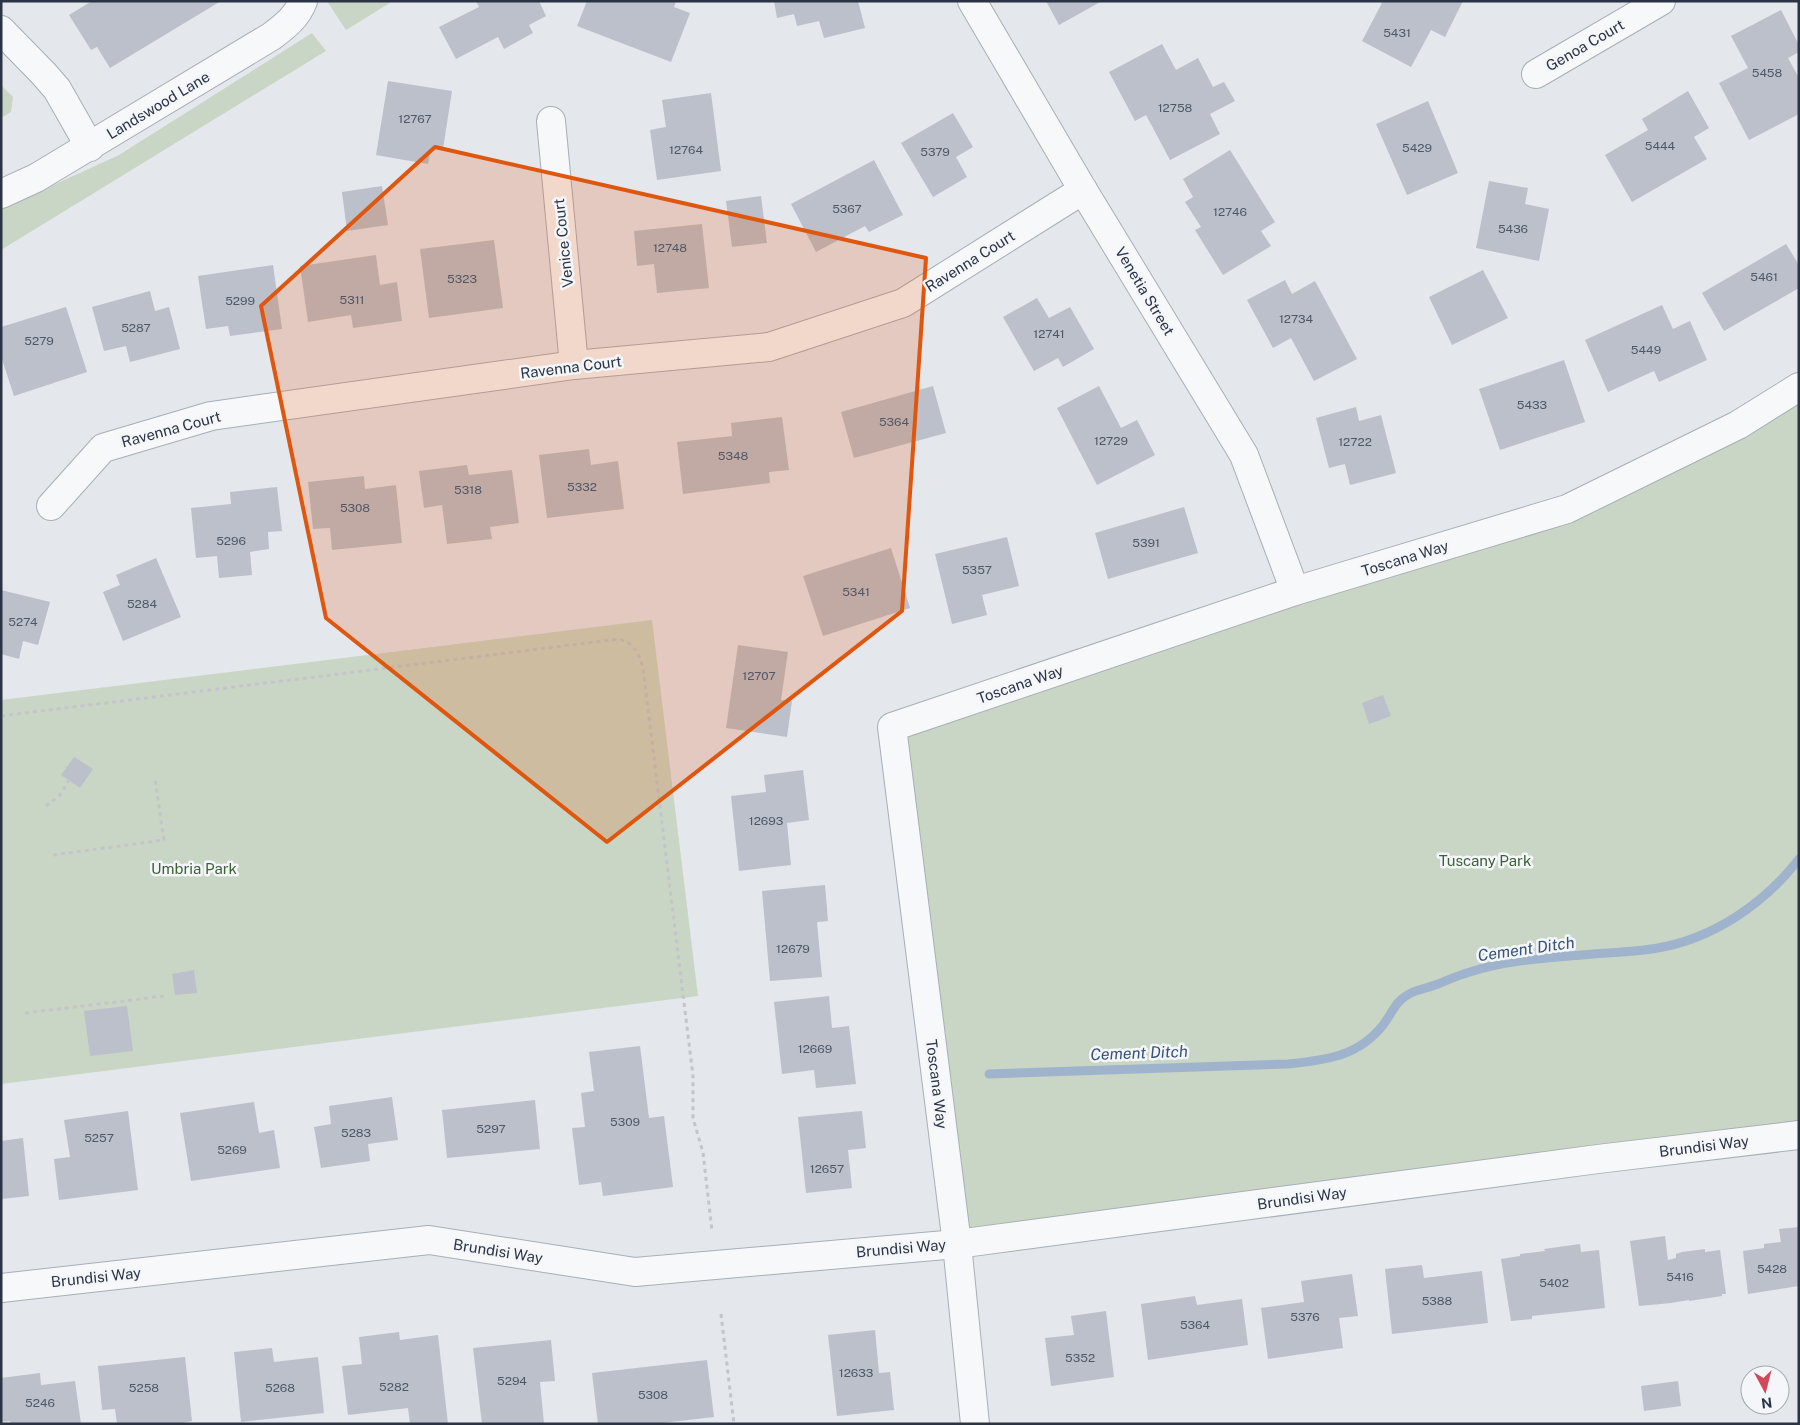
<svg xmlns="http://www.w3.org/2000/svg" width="1800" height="1425" font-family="'Public Sans',sans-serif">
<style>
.green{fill:#c9d6c5}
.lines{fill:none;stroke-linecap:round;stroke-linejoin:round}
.stream{stroke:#9fb4cc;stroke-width:9}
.building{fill:#bbc0ca}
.minor-casing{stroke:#a9aeb7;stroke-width:30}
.path{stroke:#c2c5cb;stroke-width:3;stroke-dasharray:4 4;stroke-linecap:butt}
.minor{stroke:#f7f8fa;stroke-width:28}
.marked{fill:#df570f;fill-opacity:0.2;stroke:#df570f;stroke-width:4;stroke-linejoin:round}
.labels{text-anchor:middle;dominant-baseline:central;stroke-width:5;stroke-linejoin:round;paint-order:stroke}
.number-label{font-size:12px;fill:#4f5766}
.street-label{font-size:15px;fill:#2b3445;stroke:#f4f6f9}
.park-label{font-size:15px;fill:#3f6138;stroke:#f4f6f9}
.water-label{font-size:16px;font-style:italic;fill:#34527a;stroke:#f4f6f9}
</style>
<rect width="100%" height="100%" fill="#e4e7ec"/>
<g class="green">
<path d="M327 1H393L346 30Z"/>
<path d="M312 33 326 51 1 250V209L119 155Z"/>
<path d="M1 85 13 97 11 112 1 118Z"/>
<path d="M1799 387V1135L957 1244 892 727 1567 509Z"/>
<path d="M652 620 698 996 1 1084V700Z"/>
</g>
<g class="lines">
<path class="stream" d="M989 1074 1288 1064C1325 1060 1358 1057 1383 1025 1394 1011 1394 1001 1413 992 1421 989 1430 987 1438 984 1448 980 1459 975 1470 972 1509 959 1553 958 1593 954 1615 952 1637 952 1658 948 1714 938 1764 904 1799 859"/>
</g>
<g class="building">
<path d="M92 1H221L110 68 97 47 91 50 69 15Z"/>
<path d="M476 1H539L546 16 529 25 533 33 504 49 498 37 456 59 439 27 479 7Z"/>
<path d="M587 1H676L674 7 690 13 671 62 577 26Z"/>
<path d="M774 1H858L865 28 824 38 819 21 797 26 794 14 777 18Z"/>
<path d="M1046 1H1102L1059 25Z"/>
<path d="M1378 1H1463L1445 37 1431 30 1411 67 1362 41 1382 3Z"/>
<path d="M1781 10 1799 45V52L1788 58 1799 78V114L1749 140 1719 83 1748 68 1731 36Z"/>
<path d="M1162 44 1176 70 1198 58 1213 87 1224 82 1235 101 1210 114 1220 134 1170 160 1146 115 1135 121 1109 72Z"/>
<path d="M388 81 452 91 443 149 431 148 428 164 376 155Z"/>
<path d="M1688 91 1709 128 1694 137 1707 159 1632 202 1605 155 1648 130 1642 119Z"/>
<path d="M711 93 721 171 657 180 650 130 666 127 662 100Z"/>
<path d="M1428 101 1458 173 1407 195 1376 124Z"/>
<path d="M953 113 973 147 956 157 967 177 933 197 901 143Z"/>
<path d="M1230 150 1275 222 1261 231 1271 246 1223 275 1195 230 1201 227 1185 202 1193 197 1183 179Z"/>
<path d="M874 160 903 215 869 232 865 226 816 252 791 204Z"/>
<path d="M1489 181 1528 188 1525 204 1549 209 1539 261 1476 248Z"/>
<path d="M382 186 388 225 347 231 342 192Z"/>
<path d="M761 196 767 243 732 247 726 201Z"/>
<path d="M702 224 709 288 657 293 654 264 637 266 634 231Z"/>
<path d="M494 240 503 308 429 318 420 249Z"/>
<path d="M1786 244 1799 265V288L1724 331 1702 293Z"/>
<path d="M376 255 380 285 397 282 402 321 353 328 351 315 308 322 300 266Z"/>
<path d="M273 265 282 329 230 336 228 326 206 329 198 276Z"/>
<path d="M1483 270 1508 318 1452 345 1429 297Z"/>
<path d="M1285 280 1292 294 1315 281 1357 359 1314 381 1291 338 1273 348 1247 300Z"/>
<path d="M150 291 155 311 169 307 180 349 130 362 126 346 104 351 92 307Z"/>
<path d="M1037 298 1049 318 1070 307 1094 349 1063 367 1058 358 1034 371 1003 317Z"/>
<path d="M1662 305 1673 329 1690 321 1707 360 1659 382 1654 371 1608 392 1585 340Z"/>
<path d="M66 307 87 372 14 396 1 356V327Z"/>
<path d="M1564 360 1585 422 1500 450 1479 389Z"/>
<path d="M933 386 946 433 854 458 841 412Z"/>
<path d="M1099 386 1121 428 1137 420 1155 455 1097 485 1057 408Z"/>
<path d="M1356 407 1359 421 1381 415 1396 473 1350 485 1345 464 1329 468 1316 418Z"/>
<path d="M782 417 789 470 769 472 770 483 683 494 677 442 732 436 731 423Z"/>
<path d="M589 449 591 465 618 461 624 509 547 518 539 455Z"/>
<path d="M467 465 469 475 512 470 519 523 490 527 492 539 447 544 442 505 424 508 419 471Z"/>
<path d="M364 476 365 489 396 485 402 543 332 550 330 528 313 529 308 482Z"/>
<path d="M277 487 282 531 268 532 269 549 250 552 252 575 219 578 217 556 196 558 191 508 231 504 230 492Z"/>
<path d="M1184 507 1198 553 1108 579 1095 533Z"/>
<path d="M1007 537 1019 586 982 595 987 615 952 624 935 554Z"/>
<path d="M891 548 910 608 823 636 803 576Z"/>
<path d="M156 558 181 617 123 641 103 592 120 585 116 575Z"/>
<path d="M1 590 50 602 38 645 23 641 19 659 1 654Z"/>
<path d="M738 645 788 652 781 700 792 701 787 737 726 728Z"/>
<path d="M1383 695 1391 716 1369 724 1362 703Z"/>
<path d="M74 757 93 769 80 788 61 775Z"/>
<path d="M803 770 809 820 787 823 791 865 739 871 731 796 766 792 764 775Z"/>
<path d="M825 885 828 921 817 922 822 977 770 981 762 891Z"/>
<path d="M194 970 197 993 175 995 172 974Z"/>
<path d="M829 996 832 1028 849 1026 856 1084 816 1088 814 1070 782 1074 774 1002Z"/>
<path d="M127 1006 133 1051 90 1056 84 1011Z"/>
<path d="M640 1046 649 1118 664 1116 673 1187 603 1196 601 1182 579 1185 572 1128 585 1127 581 1093 594 1091 589 1052Z"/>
<path d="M392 1097 398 1140 368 1144 370 1161 321 1168 314 1127 331 1124 329 1106Z"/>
<path d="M535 1100 540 1149 447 1158 442 1110Z"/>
<path d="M254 1102 259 1133 274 1130 280 1168 191 1181 180 1113Z"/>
<path d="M128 1111 138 1190 59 1200 54 1159 70 1157 64 1120Z"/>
<path d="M862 1111 866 1148 848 1150 852 1188 806 1193 798 1117Z"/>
<path d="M23 1138 29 1196 1 1199V1141Z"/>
<path d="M1799 1227V1286L1748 1294 1743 1251 1764 1248V1244L1781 1242 1779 1229Z"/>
<path d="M1665 1236 1668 1260 1676 1258V1254L1682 1252 1705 1249V1252L1720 1250 1726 1294H1722V1296L1689 1301V1300L1671 1303 1639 1306 1630 1241Z"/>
<path d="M1580 1244 1581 1252 1599 1250 1605 1308 1532 1316V1319L1511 1321 1501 1259 1520 1256V1254L1545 1251 1544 1249Z"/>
<path d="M1422 1265 1424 1278 1482 1271 1488 1323 1392 1334 1385 1269Z"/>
<path d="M1352 1274 1358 1316 1339 1318 1343 1348 1268 1359 1261 1308 1304 1302 1301 1281Z"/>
<path d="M1195 1296 1197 1305 1242 1299 1248 1345 1148 1360 1141 1304Z"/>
<path d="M1106 1311 1114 1377 1051 1386 1045 1338 1074 1335 1071 1316Z"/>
<path d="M875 1330 879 1373 890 1372 894 1410 837 1416 828 1335Z"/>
<path d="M399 1332 400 1340 438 1335 448 1424H410L408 1408 348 1415 342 1366 362 1364 359 1337Z"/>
<path d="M551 1340 555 1381 540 1382 544 1424H482L473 1348Z"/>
<path d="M272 1348 274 1362 318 1357 324 1413 241 1422 234 1352Z"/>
<path d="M185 1357 192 1421 178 1424H117L115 1409 102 1410 98 1366Z"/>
<path d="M707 1360 714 1417 653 1424H598L592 1373Z"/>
<path d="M40 1373 41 1385 75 1381 81 1424H11L10 1421 1 1422V1378Z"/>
<path d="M1678 1381 1681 1406 1644 1411 1641 1386Z"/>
</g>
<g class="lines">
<defs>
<g id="minor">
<path d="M972 1 1083 190 1244 455 1295 591"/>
<path d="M1 30 43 73 57 89 90 147"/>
<path d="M1536 74 1661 1"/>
<path d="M551 121 574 365"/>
<path d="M1 194 36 178 272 36C285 26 297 17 303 1"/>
<path d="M51 506 103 448 211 416 574 365 769 347 903 303 1083 190"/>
<path d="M1 1288 429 1240 635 1272 957 1244 1598 1159 1799 1135"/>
<path d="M975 1424 957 1244 892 727 1295 591 1567 509 1738 425 1799 387"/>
</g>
</defs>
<use href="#minor" class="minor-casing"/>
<g class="path">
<path d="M1 716 619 639C635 644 639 653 643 668L693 1076V1118L703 1153 712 1231"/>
<path d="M46 806 60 795 69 780"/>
<path d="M53 855 164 840 155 779"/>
<path d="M25 1013 165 996"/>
<path d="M721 1314 734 1424"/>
</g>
<use href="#minor" class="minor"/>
</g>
<path class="marked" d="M435 147 926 258 902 611 607 842 326 618 261 306Z"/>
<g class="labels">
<g class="number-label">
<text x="1397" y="33">5431</text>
<text x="1767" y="73">5458</text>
<text x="1175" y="108">12758</text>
<text x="415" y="119">12767</text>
<text x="1660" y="146">5444</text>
<text x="1417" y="148">5429</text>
<text x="686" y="150">12764</text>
<text x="935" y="152">5379</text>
<text x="847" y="209">5367</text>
<text x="1230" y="212">12746</text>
<text x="1513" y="229">5436</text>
<text x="670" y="248">12748</text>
<text x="1764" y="277">5461</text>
<text x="462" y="279">5323</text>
<text x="352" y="300">5311</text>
<text x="240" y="301">5299</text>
<text x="1296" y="319">12734</text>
<text x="136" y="328">5287</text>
<text x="1049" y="334">12741</text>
<text x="39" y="341">5279</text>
<text x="1646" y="350">5449</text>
<text x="1532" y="405">5433</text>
<text x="894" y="422">5364</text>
<text x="1111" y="441">12729</text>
<text x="1355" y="442">12722</text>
<text x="733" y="456">5348</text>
<text x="582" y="487">5332</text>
<text x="468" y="490">5318</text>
<text x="355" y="508">5308</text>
<text x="231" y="541">5296</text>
<text x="1146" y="543">5391</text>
<text x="977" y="570">5357</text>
<text x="856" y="592">5341</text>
<text x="142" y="604">5284</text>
<text x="23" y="622">5274</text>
<text x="759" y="676">12707</text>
<text x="766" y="821">12693</text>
<text x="793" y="949">12679</text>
<text x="815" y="1049">12669</text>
<text x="625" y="1122">5309</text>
<text x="491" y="1129">5297</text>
<text x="356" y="1133">5283</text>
<text x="99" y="1138">5257</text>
<text x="232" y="1150">5269</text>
<text x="827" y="1169">12657</text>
<text x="1772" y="1269">5428</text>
<text x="1680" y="1277">5416</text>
<text x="1554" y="1283">5402</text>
<text x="1437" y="1301">5388</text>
<text x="1305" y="1317">5376</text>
<text x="1195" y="1325">5364</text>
<text x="1080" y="1358">5352</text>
<text x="856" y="1373">12633</text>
<text x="512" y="1381">5294</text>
<text x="394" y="1387">5282</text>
<text x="144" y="1388">5258</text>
<text x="280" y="1388">5268</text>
<text x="653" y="1395">5308</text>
<text x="40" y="1403">5246</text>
</g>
<g class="street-label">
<text transform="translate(1585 45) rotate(-30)">Genoa Court</text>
<text transform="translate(158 105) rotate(-31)">Landswood Lane</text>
<text transform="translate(563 243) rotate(-96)">Venice Court</text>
<text transform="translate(970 261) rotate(-32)">Ravenna Court</text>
<text transform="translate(1145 291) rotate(59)">Venetia Street</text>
<text transform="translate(571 367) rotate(-7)">Ravenna Court</text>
<text transform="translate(171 429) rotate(-15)">Ravenna Court</text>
<text transform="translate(1405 558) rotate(-17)">Toscana Way</text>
<text transform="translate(1020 684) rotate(-19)">Toscana Way</text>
<text transform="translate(937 1084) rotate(83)">Toscana Way</text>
<text transform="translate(1704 1146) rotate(-7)">Brundisi Way</text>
<text transform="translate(1302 1198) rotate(-8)">Brundisi Way</text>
<text transform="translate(901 1248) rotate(-5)">Brundisi Way</text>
<text transform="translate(498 1251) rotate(9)">Brundisi Way</text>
<text transform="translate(96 1277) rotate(-6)">Brundisi Way</text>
</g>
<g class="park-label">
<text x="1485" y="860">Tuscany Park</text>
<text x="194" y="868">Umbria Park</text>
</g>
<g class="water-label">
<text transform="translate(1526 949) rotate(-8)">Cement Ditch</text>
<text transform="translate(1139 1053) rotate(-2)">Cement Ditch</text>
</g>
</g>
<rect width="1800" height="1425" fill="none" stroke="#2b3445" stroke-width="5"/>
<g transform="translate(1765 1390) rotate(173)"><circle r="24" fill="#f4f6f9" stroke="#a4a8b1"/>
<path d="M0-4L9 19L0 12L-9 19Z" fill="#d1495b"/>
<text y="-8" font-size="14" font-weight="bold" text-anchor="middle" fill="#2b3445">N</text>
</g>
</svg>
